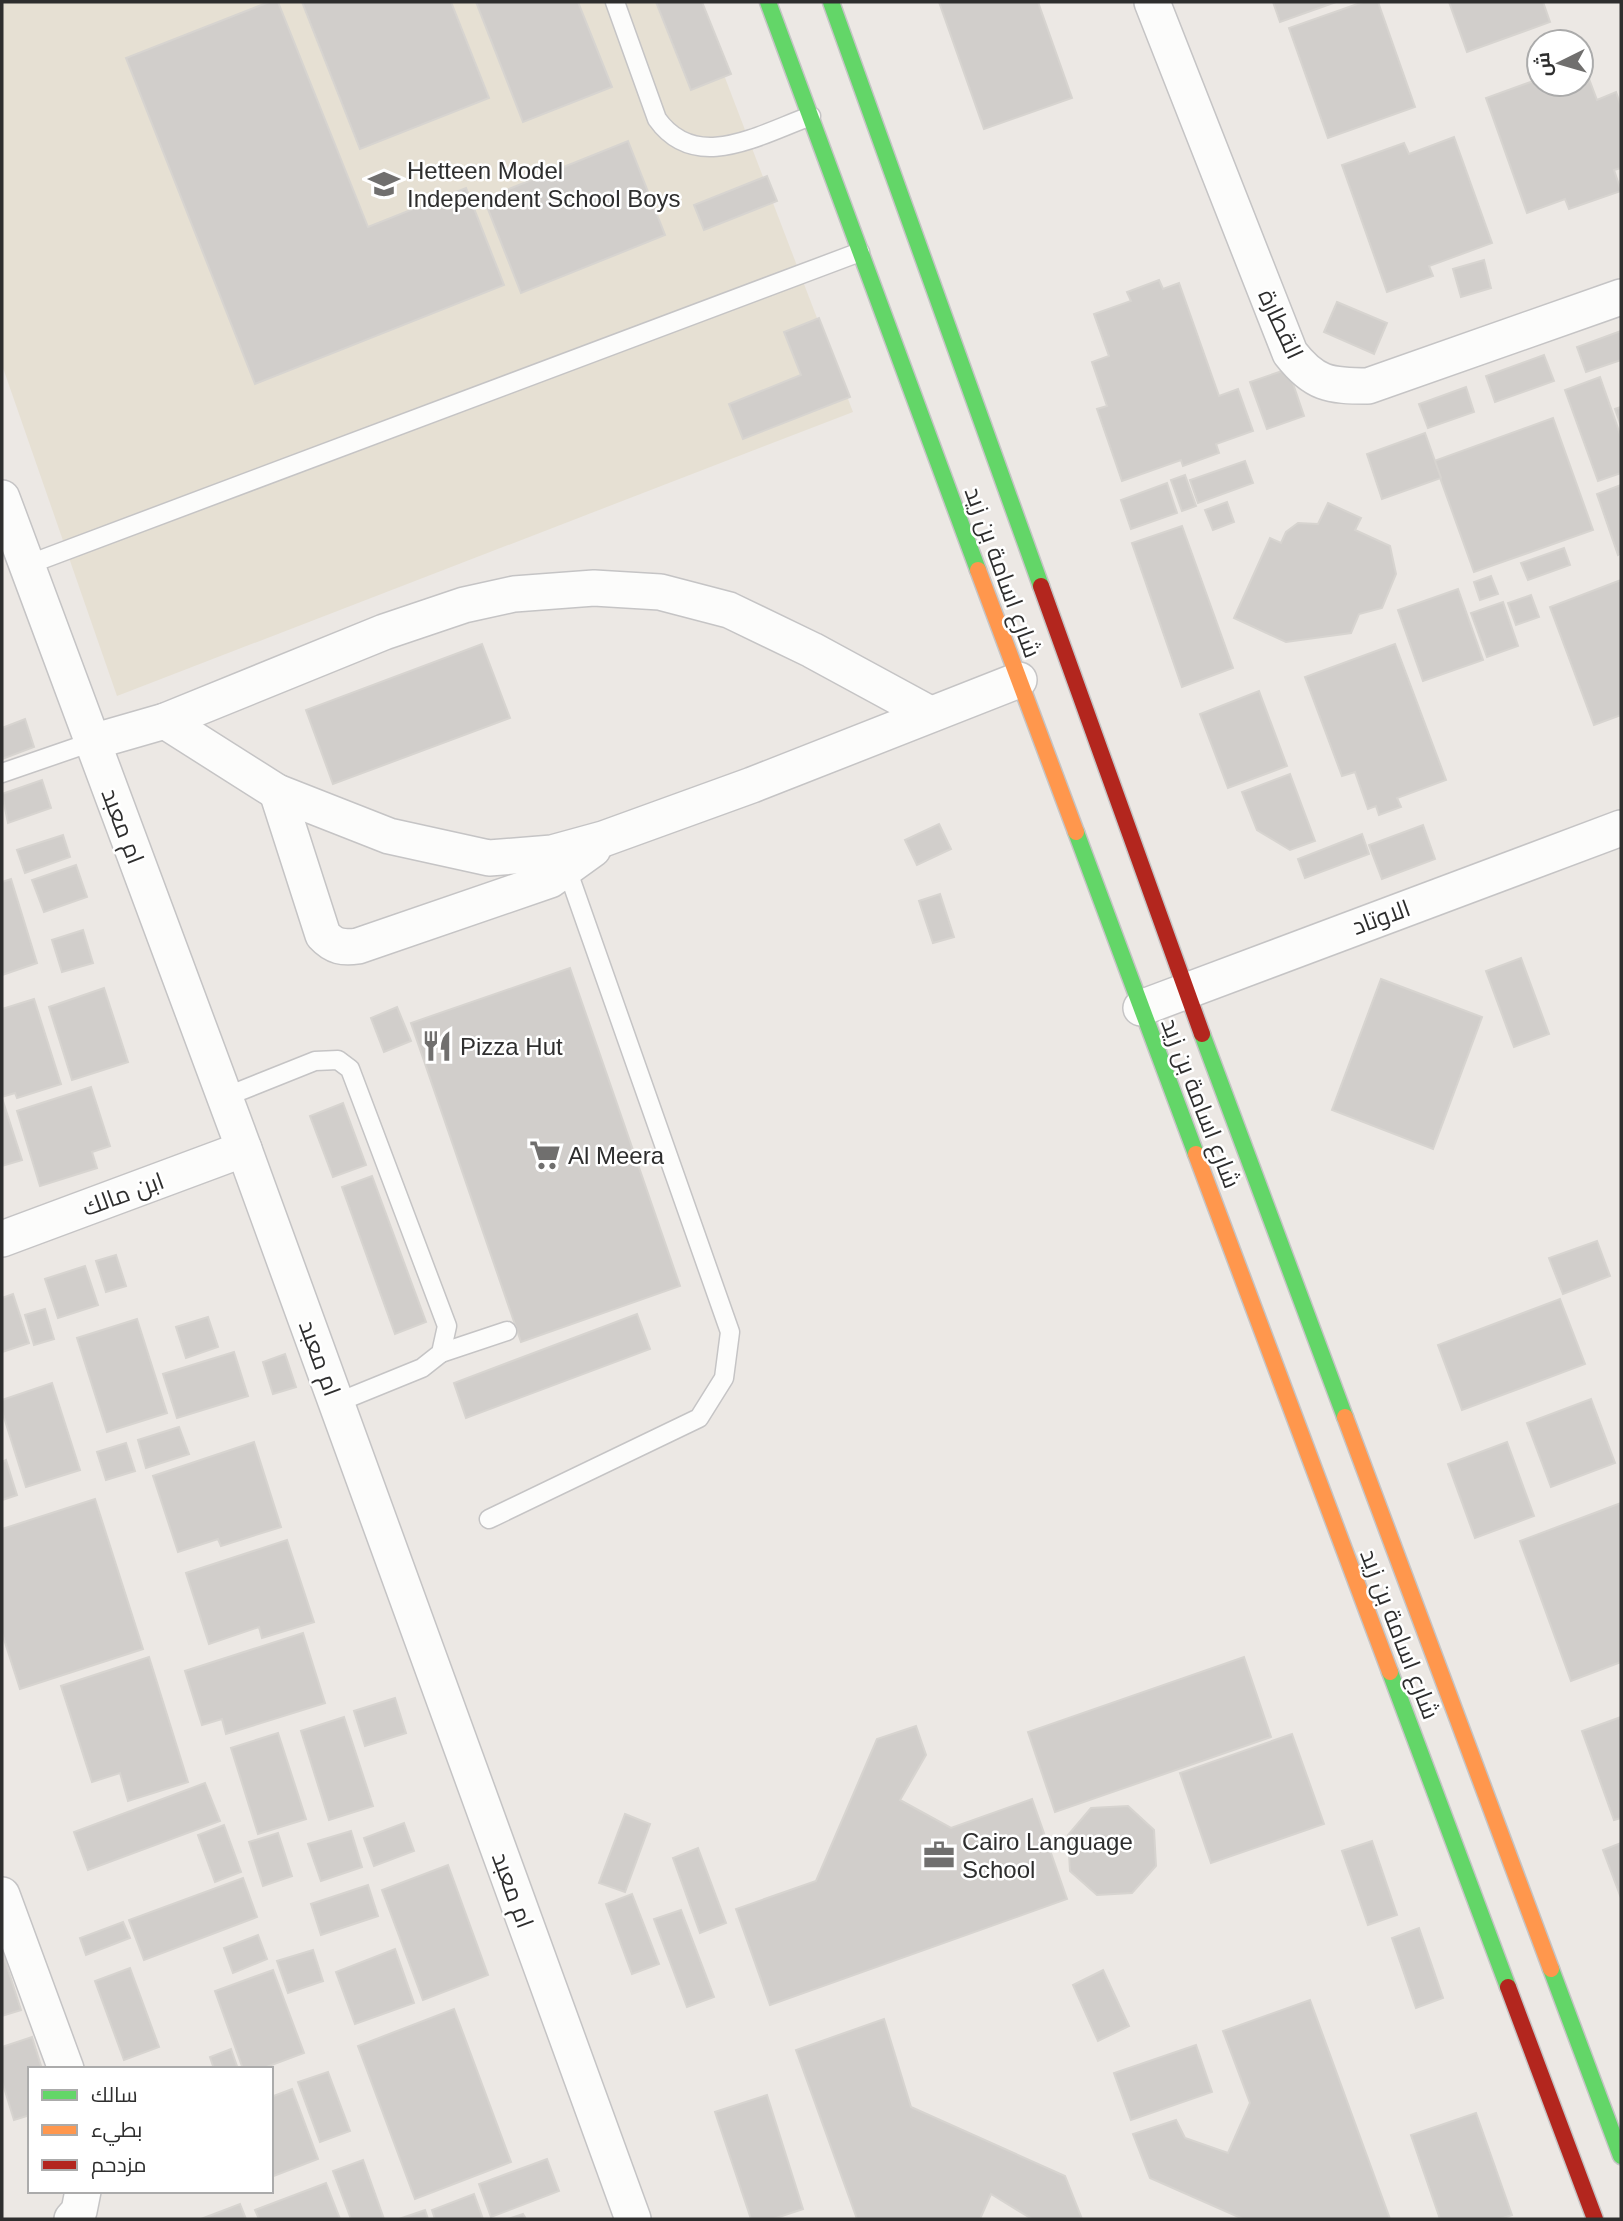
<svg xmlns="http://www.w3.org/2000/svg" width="1623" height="2221" font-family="Helvetica,Cairo,sans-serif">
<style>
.education{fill:#e6e0d3}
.building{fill:#d1cecb;stroke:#d7d4d0;stroke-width:2}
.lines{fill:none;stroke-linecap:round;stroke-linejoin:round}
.lane-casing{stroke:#c5c4c5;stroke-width:21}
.street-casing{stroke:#c5c4c5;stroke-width:38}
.fast-casing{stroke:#c5c4c5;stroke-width:19}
.slow-casing{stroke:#c5c4c5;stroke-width:19}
.jam-casing{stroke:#c5c4c5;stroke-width:19}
.lane{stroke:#fcfcfb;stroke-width:18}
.street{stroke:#fcfcfb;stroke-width:35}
.fast{stroke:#63d668;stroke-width:16}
.slow{stroke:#ff974d;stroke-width:16}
.jam{stroke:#b3261e;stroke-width:16}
.labels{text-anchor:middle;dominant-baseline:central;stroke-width:5;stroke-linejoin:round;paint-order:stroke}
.poi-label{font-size:24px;fill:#2e2e2e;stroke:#fff;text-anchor:start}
.street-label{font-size:24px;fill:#2e2e2e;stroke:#fff}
</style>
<rect width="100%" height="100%" fill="#ece8e4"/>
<path class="education" d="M2 2H696L853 412 117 696 2 365Z"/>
<g class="building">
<path d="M269 2H278L368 227 466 188 504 285 255 384 126 58Z"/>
<path d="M302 2H451L489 98 360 149Z"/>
<path d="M476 2H578L612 87 523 122Z"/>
<path d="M656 2H702L731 74 691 90Z"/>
<path d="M939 2H1038L1072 98 984 129Z"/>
<path d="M1273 2H1336L1280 22Z"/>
<path d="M1363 2H1378L1415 107 1328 138 1289 28Z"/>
<path d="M1449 2H1543L1550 22 1467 52Z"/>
<path d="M1583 63 1597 100 1616 92 1621 106V168L1614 170 1621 191 1569 209 1565 199 1527 213 1486 98 1539 79V84H1581Z"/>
<path d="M1454 137 1492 243 1429 266 1433 276 1387 292 1342 165 1404 143 1409 154Z"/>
<path d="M628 141 665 235 521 293 484 199Z"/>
<path d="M767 176 777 201 704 230 694 205Z"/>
<path d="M1484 260 1491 288 1461 297 1453 269Z"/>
<path d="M1159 280 1163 289 1179 283 1219 396 1238 389 1253 431 1216 444 1219 453 1183 466 1181 460 1122 481 1097 409 1107 406 1092 362 1109 356 1094 314 1131 301 1127 292Z"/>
<path d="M1337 302 1387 323 1374 354 1324 332Z"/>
<path d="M819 318 850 397 743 439 729 404 801 375 784 332Z"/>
<path d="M1621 331V360L1586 372 1577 347Z"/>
<path d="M1544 355 1554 381 1495 402 1486 376Z"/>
<path d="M1288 369 1304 416 1267 429 1250 382Z"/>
<path d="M1600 377 1621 437V473L1598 481 1565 390Z"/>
<path d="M1466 387 1474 412 1428 428 1419 404Z"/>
<path d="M1621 407V426L1615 409Z"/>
<path d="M1553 418 1593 530 1474 572 1434 461Z"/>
<path d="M1425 433 1441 478 1382 499 1367 454Z"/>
<path d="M1245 461 1253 483 1198 503 1190 480Z"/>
<path d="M1185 475 1196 506 1182 511 1171 480Z"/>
<path d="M1167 483 1177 513 1131 529 1121 500Z"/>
<path d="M1621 485V553L1618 555 1597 494Z"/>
<path d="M1227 502 1234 522 1213 530 1205 510Z"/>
<path d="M1328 503 1361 518 1355 530 1390 546 1396 574 1382 608 1359 614 1351 633 1286 642 1234 618 1270 538 1281 543 1286 532 1298 523 1318 524Z"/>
<path d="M1182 526 1233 668 1182 687 1132 543Z"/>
<path d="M1564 548 1570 565 1528 580 1521 563Z"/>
<path d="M1491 576 1498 594 1480 600 1474 582Z"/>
<path d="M1621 580V715L1594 725 1550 607Z"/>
<path d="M1458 589 1483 660 1423 681 1398 610Z"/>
<path d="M1531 595 1539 617 1516 625 1508 603Z"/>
<path d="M1503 602 1518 646 1487 657 1471 613Z"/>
<path d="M482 644 510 718 333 784 306 710Z"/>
<path d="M1395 644 1446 780 1397 798 1401 807 1379 815 1376 806 1368 809 1355 772 1342 776 1305 677Z"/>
<path d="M1259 691 1287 766 1228 788 1200 714Z"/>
<path d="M25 719 34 747 2 759V728Z"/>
<path d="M1290 774 1315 841 1290 850 1257 830 1242 792Z"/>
<path d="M42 780 51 808 8 823 2 794Z"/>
<path d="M939 824 951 849 917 865 905 840Z"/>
<path d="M1423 825 1435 859 1382 879 1369 845Z"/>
<path d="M1362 834 1369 854 1305 878 1298 859Z"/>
<path d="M63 835 70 857 25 873 17 850Z"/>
<path d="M76 865 87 897 44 912 32 880Z"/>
<path d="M11 879 37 963 2 975V882Z"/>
<path d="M940 894 954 937 933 943 919 901Z"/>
<path d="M83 930 93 963 62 972 52 940Z"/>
<path d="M1521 958 1549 1034 1514 1047 1486 971Z"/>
<path d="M570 968 680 1286 521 1342 411 1023Z"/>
<path d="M1381 979 1482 1017 1433 1149 1332 1110Z"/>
<path d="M104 988 128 1062 72 1080 49 1007Z"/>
<path d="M34 999 61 1084 17 1098 15 1093 2 1097V1009Z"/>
<path d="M397 1007 411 1041 384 1052 371 1018Z"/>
<path d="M91 1087 110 1146 92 1152 97 1168 40 1186 17 1111Z"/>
<path d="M2 1098 22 1160 2 1166Z"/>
<path d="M343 1103 366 1165 333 1177 310 1116Z"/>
<path d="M372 1176 426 1322 395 1334 342 1187Z"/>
<path d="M1597 1241 1610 1276 1563 1294 1549 1258Z"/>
<path d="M116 1255 126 1286 106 1292 96 1261Z"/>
<path d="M85 1266 98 1305 58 1318 45 1279Z"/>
<path d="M13 1294 29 1343 2 1352V1298Z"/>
<path d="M1560 1299 1585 1364 1462 1410 1438 1345Z"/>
<path d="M45 1309 54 1339 34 1345 25 1315Z"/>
<path d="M637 1314 650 1349 466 1418 454 1383Z"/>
<path d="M208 1317 218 1347 186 1358 176 1327Z"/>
<path d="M137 1319 167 1413 107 1432 77 1338Z"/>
<path d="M234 1352 248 1396 177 1418 163 1374Z"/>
<path d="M285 1354 296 1387 273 1394 263 1362Z"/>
<path d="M52 1383 80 1470 26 1487 2 1411V1400Z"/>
<path d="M1591 1399 1615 1463 1551 1487 1527 1423Z"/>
<path d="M179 1427 189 1454 146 1468 138 1440Z"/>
<path d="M254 1442 281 1527 221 1546 218 1539 178 1552 153 1476Z"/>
<path d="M1507 1442 1534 1516 1475 1538 1448 1464Z"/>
<path d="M126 1443 135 1471 106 1480 97 1452Z"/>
<path d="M6 1460 17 1495 2 1500V1462Z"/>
<path d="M95 1499 143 1649 20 1689 2 1633V1529Z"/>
<path d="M1621 1503V1662L1571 1681 1520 1541Z"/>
<path d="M287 1540 314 1622 262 1638 259 1627 209 1644 186 1573Z"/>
<path d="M303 1633 325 1703 226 1734 222 1719 202 1725 185 1671Z"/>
<path d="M149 1657 188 1782 128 1801 120 1773 92 1782 61 1686Z"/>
<path d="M1244 1657 1271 1737 1055 1812 1028 1732Z"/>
<path d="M395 1698 406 1733 365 1746 354 1711Z"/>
<path d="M344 1717 373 1806 329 1820 301 1731Z"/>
<path d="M1621 1717V1818L1614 1820 1582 1731Z"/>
<path d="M916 1726 926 1755 900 1800 951 1828 1032 1799 1067 1899 770 2005 736 1909 816 1881 877 1739Z"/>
<path d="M278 1733 306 1819 258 1834 231 1748Z"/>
<path d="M1292 1734 1324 1824 1211 1863 1180 1773Z"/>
<path d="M205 1783 220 1821 88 1870 74 1832Z"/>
<path d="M1128 1806 1154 1830 1156 1866 1132 1893 1097 1895 1070 1871 1068 1835 1091 1808Z"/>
<path d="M625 1814 650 1824 625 1892 599 1883Z"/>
<path d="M404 1823 414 1851 374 1866 364 1838Z"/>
<path d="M224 1825 241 1872 215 1882 198 1835Z"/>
<path d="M351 1831 362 1867 321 1881 308 1844Z"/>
<path d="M278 1833 292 1876 263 1886 249 1842Z"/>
<path d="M1372 1841 1397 1915 1368 1925 1342 1851Z"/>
<path d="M1621 1843V1898L1603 1850Z"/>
<path d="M698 1848 726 1923 700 1933 673 1858Z"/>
<path d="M448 1865 488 1975 423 2000 382 1890Z"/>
<path d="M243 1878 257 1917 144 1960 129 1920Z"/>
<path d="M368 1885 378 1916 321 1935 311 1904Z"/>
<path d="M632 1894 659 1964 632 1974 606 1904Z"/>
<path d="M681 1910 714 1997 687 2007 654 1919Z"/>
<path d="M123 1922 130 1938 86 1955 80 1938Z"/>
<path d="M1419 1928 1443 1998 1416 2008 1392 1938Z"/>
<path d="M258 1935 267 1959 233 1973 224 1948Z"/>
<path d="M395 1949 414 2003 355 2024 336 1972Z"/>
<path d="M313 1950 323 1981 288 1993 277 1961Z"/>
<path d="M3 1954 21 2010 2 2016V1955Z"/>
<path d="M130 1968 159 2047 124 2060 95 1981Z"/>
<path d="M273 1970 304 2053 261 2069H243L215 1991Z"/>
<path d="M1103 1970 1129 2026 1098 2041 1073 1985Z"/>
<path d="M1310 2000 1390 2219H1243L1150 2178 1133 2134 1176 2120 1185 2138 1228 2153 1250 2103 1223 2031Z"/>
<path d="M454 2009 511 2162 415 2199 358 2046Z"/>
<path d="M884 2019 911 2107 1065 2176 1082 2219H1032L991 2194 980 2219H857L796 2050Z"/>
<path d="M32 2037 42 2069H30V2115L14 2120 2 2081V2047Z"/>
<path d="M1196 2045 1212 2092 1131 2120 1114 2073Z"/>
<path d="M231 2049 238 2069H214L210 2057Z"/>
<path d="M328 2072 350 2131 320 2142 298 2082Z"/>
<path d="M292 2089 318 2159 271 2177V2097Z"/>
<path d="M767 2095 803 2209 773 2219H751L715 2112Z"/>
<path d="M1476 2113 1512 2215 1500 2219H1440L1411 2135Z"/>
<path d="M547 2159 559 2191 491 2217 479 2184Z"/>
<path d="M363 2160 384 2219H351L333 2171Z"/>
<path d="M326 2183 340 2219H259L255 2210Z"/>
<path d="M474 2194 483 2219H435L432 2210Z"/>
<path d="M240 2204 246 2219H201Z"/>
<path d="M425 2210 428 2219H399Z"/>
<path d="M523 2214 526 2219H508Z"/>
</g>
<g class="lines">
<defs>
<g id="lane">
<path d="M615 2 657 119C696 174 760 134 811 116"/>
<path d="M27 565 860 252"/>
<path d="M2 773 92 742"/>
<path d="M225 1097 315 1061 338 1060 350 1069 447 1326 441 1353 422 1368 336 1403"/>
<path d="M441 1353 507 1331"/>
<path d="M489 1519 699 1418 724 1378 730 1332 567 869"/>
</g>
<g id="street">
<path d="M1152 2 1290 353C1314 384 1329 386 1368 386L1621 297"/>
<path d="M2 498 244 1149 633 2219"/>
<path d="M165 721 277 792 389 836 489 858 552 853 603 839 752 785 1019 680"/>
<path d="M92 742 165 721 384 632 464 605 514 594 594 588 660 592 729 610 812 650 928 713"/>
<path d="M277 792 323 935C334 947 343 948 358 946L550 880 593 849"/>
<path d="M1141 1008 1621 828"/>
<path d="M2 1239 244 1149"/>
<path d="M2 1895 66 2069"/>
<path d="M72 2219 79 2211 83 2191"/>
</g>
<g id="fast">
<path d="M768 2 978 570"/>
<path d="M831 2 1041 586"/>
<path d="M1076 832 1196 1154"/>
<path d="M1202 1034 1345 1417"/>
<path d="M1390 1672 1508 1987"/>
<path d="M1551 1969 1621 2156"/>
</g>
<g id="slow">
<path d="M978 570 1076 832"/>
<path d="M1196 1154 1390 1672"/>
<path d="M1345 1417 1551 1969"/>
</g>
<g id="jam">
<path d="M1041 586 1202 1034"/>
<path d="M1508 1987 1595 2219"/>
</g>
</defs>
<use href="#lane" class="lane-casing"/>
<use href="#street" class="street-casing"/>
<use href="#fast" class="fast-casing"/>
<use href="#slow" class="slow-casing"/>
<use href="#jam" class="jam-casing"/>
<use href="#lane" class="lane"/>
<use href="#street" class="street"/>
<use href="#fast" class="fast"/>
<use href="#slow" class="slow"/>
<use href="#jam" class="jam"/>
</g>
<defs>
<symbol id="school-bare" viewBox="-9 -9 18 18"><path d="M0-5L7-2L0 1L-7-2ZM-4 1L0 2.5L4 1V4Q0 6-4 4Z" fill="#706f6e" stroke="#fff" stroke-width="2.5" paint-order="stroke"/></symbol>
<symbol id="restaurant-bare" viewBox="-9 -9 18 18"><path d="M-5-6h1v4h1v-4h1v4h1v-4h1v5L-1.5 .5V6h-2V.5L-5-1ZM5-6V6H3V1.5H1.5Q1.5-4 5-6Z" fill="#706f6e" stroke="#fff" stroke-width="2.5" paint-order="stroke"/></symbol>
<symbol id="supermarket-bare" viewBox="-9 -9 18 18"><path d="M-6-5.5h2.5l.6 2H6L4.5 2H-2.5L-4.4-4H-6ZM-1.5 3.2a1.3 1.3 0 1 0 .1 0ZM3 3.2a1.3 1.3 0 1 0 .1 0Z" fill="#706f6e" stroke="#fff" stroke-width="2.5" paint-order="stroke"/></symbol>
<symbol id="office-bare" viewBox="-9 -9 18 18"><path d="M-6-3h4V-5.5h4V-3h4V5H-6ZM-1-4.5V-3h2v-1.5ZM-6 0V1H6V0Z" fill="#706f6e" stroke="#fff" stroke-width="2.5" paint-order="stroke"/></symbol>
</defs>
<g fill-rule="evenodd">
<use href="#school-bare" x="362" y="162" width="44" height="44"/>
<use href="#restaurant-bare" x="415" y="1024" width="44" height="44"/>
<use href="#supermarket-bare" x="523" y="1133" width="44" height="44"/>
<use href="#office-bare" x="917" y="1833" width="44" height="44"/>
</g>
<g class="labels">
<g class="poi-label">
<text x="407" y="170">Hetteen Model<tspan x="407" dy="28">Independent School Boys</tspan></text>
<text x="460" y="1046">Pizza Hut</text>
<text x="568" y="1155">Al Meera</text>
<text x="962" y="1841">Cairo Language<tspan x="962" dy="28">School</tspan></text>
</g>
<g class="street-label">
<text transform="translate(1281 324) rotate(65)">القطارة</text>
<text transform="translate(1003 572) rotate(70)">شارع اسامة بن زيد</text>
<text transform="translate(123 826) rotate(69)">ام معبد</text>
<text transform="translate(1381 917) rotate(-20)">الاوتاد</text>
<text transform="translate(1201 1103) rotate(69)">شارع اسامة بن زيد</text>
<text transform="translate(123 1194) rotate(-20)">ابن مالك</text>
<text transform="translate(320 1358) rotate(70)">ام معبد</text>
<text transform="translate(1400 1634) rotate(69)">شارع اسامة بن زيد</text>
<text transform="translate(513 1890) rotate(70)">ام معبد</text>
</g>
</g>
<rect width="1623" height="2221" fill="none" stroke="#2e2e2e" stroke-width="7"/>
<rect x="28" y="2067" width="245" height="126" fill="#ffffff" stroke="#ababab" stroke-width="2"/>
<rect x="42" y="2090" width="35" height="10" fill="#63d668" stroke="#ababab" stroke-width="2"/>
<text x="91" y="2102" font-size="21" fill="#2e2e2e">سالك</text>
<rect x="42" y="2125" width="35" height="10" fill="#ff974d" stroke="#ababab" stroke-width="2"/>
<text x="91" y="2137" font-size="21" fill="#2e2e2e">بطيء</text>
<rect x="42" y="2160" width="35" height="10" fill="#b3261e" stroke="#ababab" stroke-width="2"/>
<text x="91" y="2172" font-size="21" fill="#2e2e2e">مزدحم</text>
<g transform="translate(1560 63) rotate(265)"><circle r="33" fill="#ffffff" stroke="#ababab" stroke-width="2"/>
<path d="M0-5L12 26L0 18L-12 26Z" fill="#706f6e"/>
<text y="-10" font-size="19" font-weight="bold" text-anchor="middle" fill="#2e2e2e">ش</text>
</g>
</svg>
